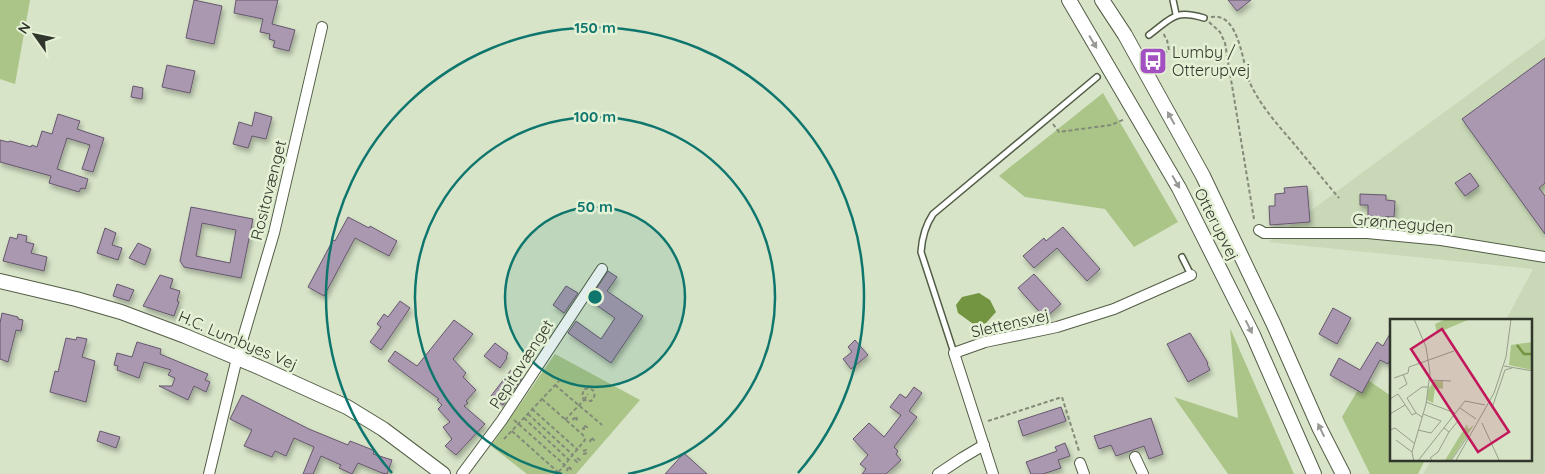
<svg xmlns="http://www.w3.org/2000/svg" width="1545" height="474" font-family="Quicksand,sans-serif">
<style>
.built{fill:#c9d9b7}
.green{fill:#abc588}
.water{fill:#739440}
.building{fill:#a998b0;stroke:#66576d;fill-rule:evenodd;filter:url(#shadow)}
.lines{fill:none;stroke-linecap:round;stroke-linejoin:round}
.lane-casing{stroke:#525d45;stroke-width:8}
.street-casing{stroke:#525d45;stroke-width:12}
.secondary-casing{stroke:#525d45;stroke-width:16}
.path{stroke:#828b78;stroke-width:2;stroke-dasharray:4 2.5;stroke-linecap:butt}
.lane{stroke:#fff;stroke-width:5}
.street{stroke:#fff;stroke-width:10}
.secondary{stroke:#fff;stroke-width:14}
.oneway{fill:#989a96}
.ring{fill:none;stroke:#0f766e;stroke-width:2.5}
.labels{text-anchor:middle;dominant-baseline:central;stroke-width:5;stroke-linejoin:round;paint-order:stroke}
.poi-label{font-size:16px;fill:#31362c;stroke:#e4f1d5;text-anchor:start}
.street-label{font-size:16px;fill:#31362c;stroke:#e4f1d5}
.inset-river{fill:none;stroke:#739440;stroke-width:2.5}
.inset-road{fill:none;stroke:#959e8a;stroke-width:1}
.view{fill:#c2185b;fill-opacity:0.15;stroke:#c2185b;stroke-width:2.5}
.inset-edge{fill:none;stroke:#31362c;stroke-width:2.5}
.centre{fill:#0f766e;stroke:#e4f1d5;stroke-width:2.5}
.ring-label{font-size:15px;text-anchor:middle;font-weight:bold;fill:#0f766e;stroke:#e4f1d5;stroke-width:5;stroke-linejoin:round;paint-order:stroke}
</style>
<defs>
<filter id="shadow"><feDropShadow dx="2" dy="4" stdDeviation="2.5" flood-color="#0004"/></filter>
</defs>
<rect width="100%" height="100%" fill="#d7e4c8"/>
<path class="built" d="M1545 38V474H1423L1431 460H1531V320H1506L1533 269 1268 242Z"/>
<g class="green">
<path d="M0 0H30L15 84 0 79Z"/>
<path d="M1103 93 1178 222 1134 247 1105 209 1025 197 999 176Z"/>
<path d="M1230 328 1294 474H1228L1174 397 1238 418Z"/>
<path d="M555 354 640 400 576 474H527L491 446Z"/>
<path d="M1365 378 1391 396V460H1425L1418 474H1370L1342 417Z"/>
</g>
<path class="water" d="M979 293 990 300 996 312 986 323 976 326 958 313 956 305 962 297Z"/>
<g class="building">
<path d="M194 0 222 6 214 44 186 38Z"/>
<path d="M236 0H278L272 24 295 30 289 51 273 47 275 41 269 39 270 34 260 32 263 19 234 13Z"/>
<path d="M1228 0H1251L1237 11Z"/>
<path d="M1545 58V183L1539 188 1545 196V234L1462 119Z"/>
<path d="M167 65 195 71 190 93 162 87Z"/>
<path d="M133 86 143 88 142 99 131 97Z"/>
<path d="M255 112 272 117 266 139 252 136 248 148 233 144 239 122 252 126Z"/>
<path d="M58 114 80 121 77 129 104 138 93 172 82 169 90 145 67 138 57 169 88 179 85 189 81 188 79 192 49 183 51 176 0 162V140L8 142 10 141 31 147 32 145 37 147 42 131 52 134Z"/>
<path d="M1470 173 1479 186 1465 196 1455 183Z"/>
<path d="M1307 186 1310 222 1270 225 1269 206H1275V194L1285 193 1284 188Z"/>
<path d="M1360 194 1386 195V200L1395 201 1394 217 1368 216V205H1360Z"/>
<path d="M191 207 253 219 241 278 184 267 180 261ZM202 223 236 230 230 263 196 256Z"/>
<path d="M348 217 369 228 370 226 397 241 389 256 355 238 324 296 308 287 333 240 335 241Z"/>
<path d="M1063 227 1100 269 1087 281 1057 248 1034 268 1023 256 1044 238 1046 241Z"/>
<path d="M105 228 116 233 112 245 122 248 118 260 97 253Z"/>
<path d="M18 234 27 236 26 242 34 244 31 253 47 257 44 271 3 261 10 237 17 239Z"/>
<path d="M138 243 151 249 145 265 129 258Z"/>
<path d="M608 271 617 277 607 291 643 316 611 363 568 333 576 321 601 339 615 318 589 300Z"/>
<path d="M1034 274 1061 304 1045 318 1018 288Z"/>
<path d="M160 275 173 279 170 288 180 291 177 301 179 302 174 316 143 306Z"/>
<path d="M117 284 134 290 129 301 113 296Z"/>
<path d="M566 286 578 293 564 313 553 305Z"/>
<path d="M400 301 410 308 381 350 370 342 381 327 377 324 384 314 388 317Z"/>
<path d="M1333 308 1351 318 1337 344 1319 334Z"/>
<path d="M2 313 18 317V319L23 320 21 331 16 330 8 362 0 359V323Z"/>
<path d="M454 320 473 334 453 359 466 373 463 377 476 390 466 401 468 403 464 406 485 424 456 455 445 446 452 439 443 427 450 422 438 409 442 405 437 400 439 399 388 361 395 351 417 366Z"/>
<path d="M1391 332V358L1388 364 1380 360 1362 393 1330 375 1339 358 1360 370 1377 342 1383 346Z"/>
<path d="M1190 333 1208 363 1207 364 1210 370 1188 382 1167 344Z"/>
<path d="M77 337 87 339 82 357 95 361 86 402 50 392 55 371 58 372 66 338 76 340Z"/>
<path d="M855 340 868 355 851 369 843 359 852 352 848 347Z"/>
<path d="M137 342 161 349 160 354 208 374 205 380 210 382 206 392 194 386 188 400 159 386H172L175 378 168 375 171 370 144 362 139 378 117 370 118 366 114 365 117 353 132 357Z"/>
<path d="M495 343 508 353 506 357 507 358 500 368 484 356Z"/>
<path d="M511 370 522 378 503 405 491 396Z"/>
<path d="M914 387 922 393 909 411 917 417 894 447 898 451 896 454 901 460 886 474H862L866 469 860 464 868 455 853 439 869 423 884 437 901 415 890 407 900 394 906 398Z"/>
<path d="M242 395 309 429 348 445 350 441 373 450 374 452 373 454 392 460 387 474 382 473 358 463 352 474 339 468 341 465 321 456 313 474H303L314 447 294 438 286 456 275 451 272 457 244 446 252 430 230 419Z"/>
<path d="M1061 407 1066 421 1023 436 1018 421Z"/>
<path d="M1151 418 1163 454 1149 459 1144 446 1116 456 1111 445 1099 449 1094 436Z"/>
<path d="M100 431 120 437 116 448 97 441Z"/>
<path d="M1065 443 1070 456 1058 460 1061 468 1043 474H1031L1026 462 1057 451 1055 447Z"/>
<path d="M684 453 707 474H665Z"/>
</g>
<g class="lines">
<defs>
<g id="lane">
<path d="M1173 0 1176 14"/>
<path d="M1149 35C1172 18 1174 9 1204 18"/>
<path d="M1182 257 1191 275"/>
<path d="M954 353 921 252C922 237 925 226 933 214L1097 77"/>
</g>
<g id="street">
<path d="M1259 230 1264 233H1367L1441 240 1545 257"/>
<path d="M1135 457 1143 474"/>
<path d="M1080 463 1084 474"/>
<path d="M209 474 237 358 274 233 322 27"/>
<path d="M462 474 502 420 602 269"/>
<path d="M938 474 962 458 984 445"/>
<path d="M993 474 954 353 985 342 1057 327 1114 309 1191 275"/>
</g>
<g id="secondary">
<path d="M1069 0 1179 188 1253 335 1314 474"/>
<path d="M1102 0 1125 35 1203 176 1274 325 1319 427 1343 474"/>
<path d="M0 281 76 299 121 312 185 336 261 368 347 407 383 429 443 474"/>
</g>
</defs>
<use href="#lane" class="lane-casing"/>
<use href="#street" class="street-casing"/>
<use href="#secondary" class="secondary-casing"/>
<g class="path">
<path d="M1211 17C1240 12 1242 64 1250 83 1259 103 1275 122 1290 139 1306 158 1322 178 1339 198"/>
<path d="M1209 22 1220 32 1225 43 1254 219"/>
<path d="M1153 61 1169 50 1167 40 1163 33"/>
<path d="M1053 124 1059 132 1111 125 1125 119"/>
<path d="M555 385 602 425"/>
<path d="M542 399 583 435 585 440 557 474"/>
<path d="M584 400 588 394"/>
<path d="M532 409 578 450"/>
<path d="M528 414 573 455"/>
<path d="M576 417 577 419 575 421 573 419Z"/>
<path d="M524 418 569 460"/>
<path d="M514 420 568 468"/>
<path d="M565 420 584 400 591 401C598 395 594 386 584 389L582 396 584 400"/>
<path d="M988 421 1062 397 1079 451"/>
<path d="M584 426 587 427 586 429H583Z"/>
<path d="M512 431 560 474"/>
<path d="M592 438 594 440 592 442 590 441Z"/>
<path d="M504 439 559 381"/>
<path d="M583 451 586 450 587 453 584 454Z"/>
<path d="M577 458 580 460 577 462 575 460Z"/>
<path d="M569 467 571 469 569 471 567 470Z"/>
</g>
<use href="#lane" class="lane"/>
<use href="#street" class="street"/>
<use href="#secondary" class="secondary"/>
</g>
<defs><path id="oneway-solid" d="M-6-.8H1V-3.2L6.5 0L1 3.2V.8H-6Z" transform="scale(1.25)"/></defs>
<g class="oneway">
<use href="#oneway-solid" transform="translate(1093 42) rotate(59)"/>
<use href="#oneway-solid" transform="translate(1171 118) rotate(-119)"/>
<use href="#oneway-solid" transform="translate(1176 182) rotate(60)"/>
<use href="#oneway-solid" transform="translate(1249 327) rotate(63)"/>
<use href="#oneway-solid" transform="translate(1321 430) rotate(-116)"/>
</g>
<circle cx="595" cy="297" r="90" fill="#0f766e" fill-opacity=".12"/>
<g class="ring">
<circle cx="595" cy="297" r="90"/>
<path d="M562 474A180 180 0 1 1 628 474"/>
<path d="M392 473A269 269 0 1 1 798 473"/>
</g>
<defs>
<symbol id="bus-square" viewBox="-11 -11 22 22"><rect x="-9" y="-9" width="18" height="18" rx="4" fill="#a351c1" stroke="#e4f1d5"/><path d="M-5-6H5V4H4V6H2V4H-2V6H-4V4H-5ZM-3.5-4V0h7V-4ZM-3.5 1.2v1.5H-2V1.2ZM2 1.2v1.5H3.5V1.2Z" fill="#fff"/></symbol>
</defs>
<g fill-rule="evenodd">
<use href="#bus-square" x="1137" y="45" width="32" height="32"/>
</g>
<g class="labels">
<g class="poi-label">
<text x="1172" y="52">Lumby /<tspan x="1172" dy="18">Otterupvej</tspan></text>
</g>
<g class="street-label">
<text transform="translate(268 190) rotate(-76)">Rositavænget</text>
<text transform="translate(1403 223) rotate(5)">Grønnegyden</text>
<text transform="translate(1217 224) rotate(63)">Otterupvej</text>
<text transform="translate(1010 323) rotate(-13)">Slettensvej</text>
<text transform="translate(238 340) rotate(23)">H.C. Lumbyes Vej</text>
<text transform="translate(521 364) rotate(-57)">Pepitavænget</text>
</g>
</g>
<g transform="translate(1390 319)">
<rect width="142" height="142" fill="#d7e4c8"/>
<path d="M56 0H80L47 14 45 5ZM142 23V51L119 46 121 26ZM44 62H53V70L45 69 43 84 37 81 38 71ZM77 105 78 110 84 106 60 142 54 143Z" fill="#abc588"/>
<path class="inset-river" d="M127 26 134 35H143"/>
<path class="inset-road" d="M24 0 36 28 40 54 36 85 22 133 24 143M114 47 143 52M4 59 18 54 19 48 64 32M40 61 61 62M9 70 17 65 13 55M0 80 8 75 22 96 26 94 32 98M36 83 65 94M70 89 86 100M102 89 115 51 122 49M26 94 17 79 32 68H39M0 95 15 86M92 104 110 143M54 109 59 113 68 102M0 111 5 109 24 124M28 111 41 114 51 102 33 95M6 121 22 133M27 143 75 82 95 86M44 143 40 139 48 133 59 113M60 143 78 117M65 143 104 74 116 38 121 0"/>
<path class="view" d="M52 10 119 113 88 133 21 30Z"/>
<rect width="142" height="142" class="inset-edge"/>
</g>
<circle cx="595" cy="297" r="8" class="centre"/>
<g class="ring-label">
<text x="595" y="33">150 m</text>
<text x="595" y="122">100 m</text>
<text x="595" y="212">50 m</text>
</g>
<g transform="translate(35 35) rotate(303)" stroke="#e4f1d5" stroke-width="4" paint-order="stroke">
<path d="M0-4L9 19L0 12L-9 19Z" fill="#31362c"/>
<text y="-8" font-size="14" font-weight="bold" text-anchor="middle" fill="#31362c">N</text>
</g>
</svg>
